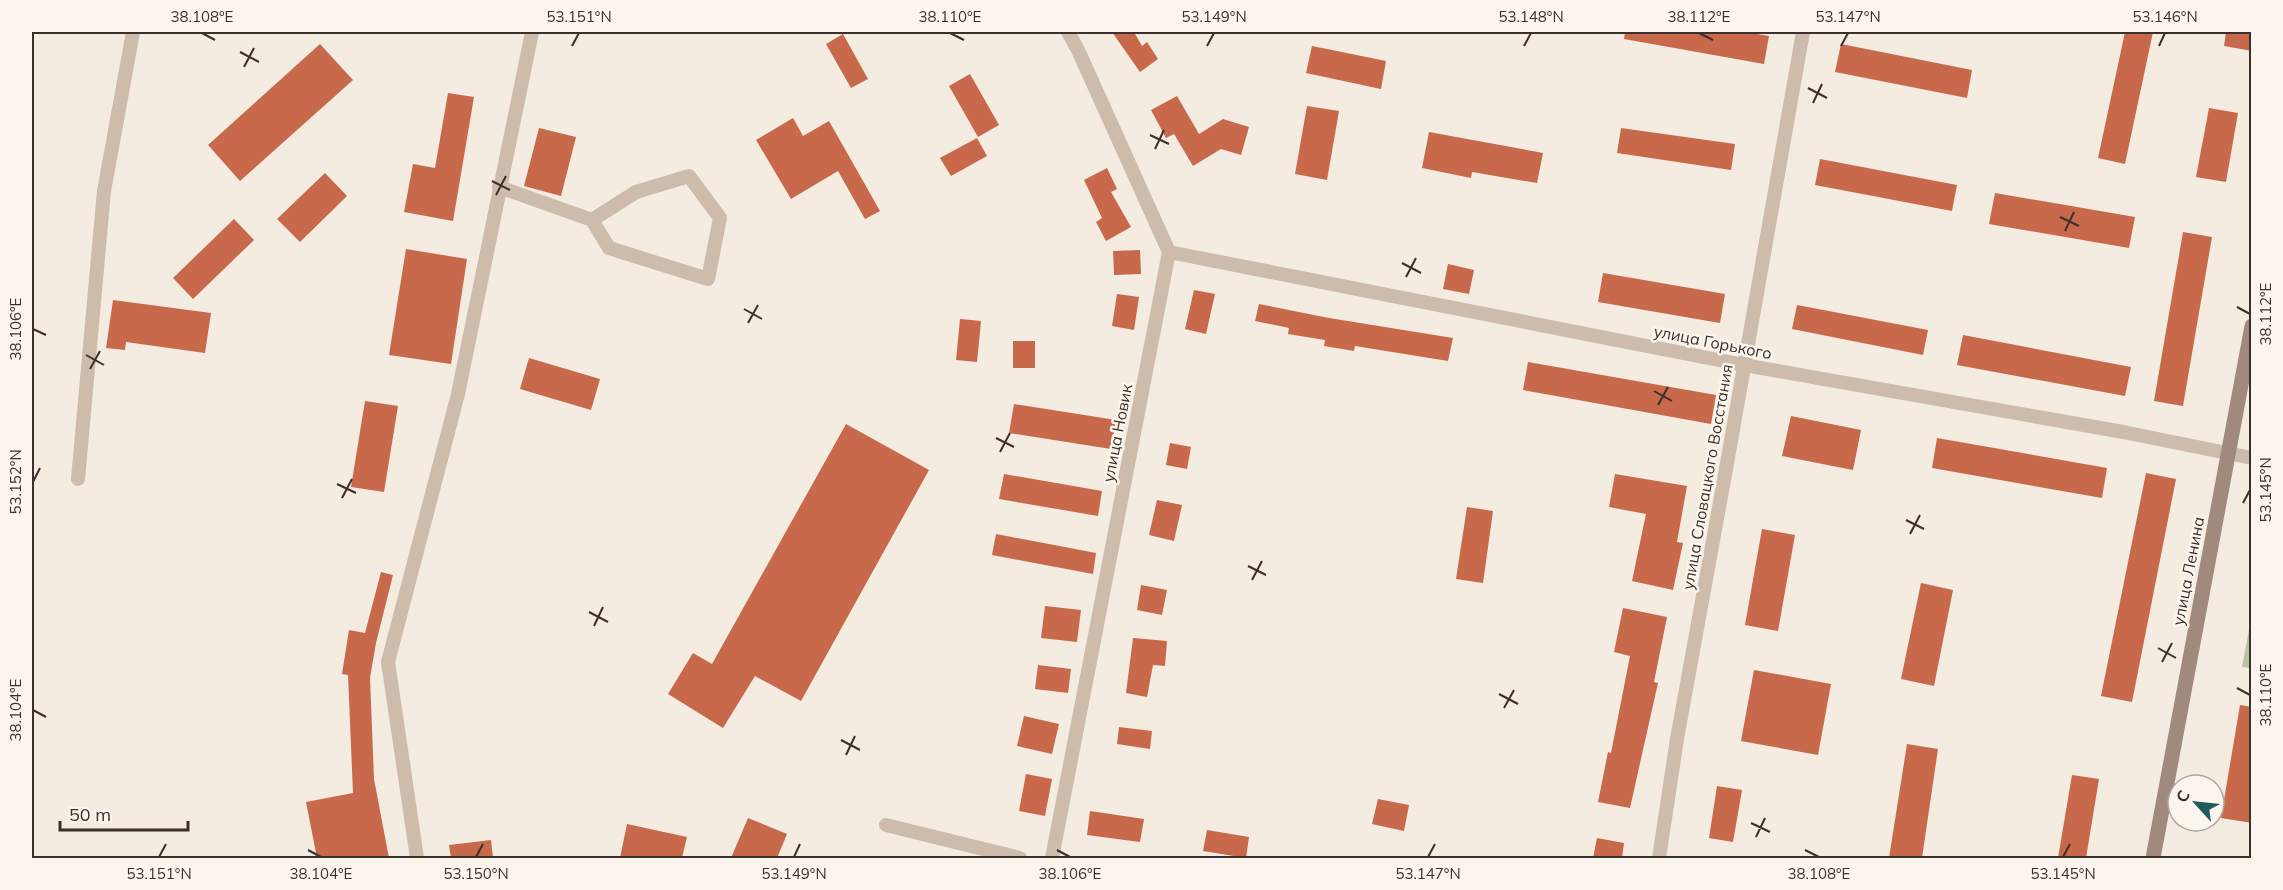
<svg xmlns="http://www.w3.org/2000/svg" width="2283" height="890" font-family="Mulish,sans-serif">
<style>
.green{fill:#b8c4a0}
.building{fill:#c8694b}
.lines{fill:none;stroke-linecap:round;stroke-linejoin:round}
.minor{stroke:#cdbbac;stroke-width:14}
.secondary{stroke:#a18a7d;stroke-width:15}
.ticks{fill:none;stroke:#3b302b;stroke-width:2}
.labels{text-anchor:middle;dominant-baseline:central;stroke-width:5;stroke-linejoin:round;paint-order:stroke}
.street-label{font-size:16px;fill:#3b302b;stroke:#fbf5ee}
.neatline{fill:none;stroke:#3b302b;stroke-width:2}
.ticks-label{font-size:15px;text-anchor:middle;fill:#3b302b}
</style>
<rect width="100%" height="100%" fill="#f4ebe1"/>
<path class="green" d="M2251 619 2252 668H2251L2242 667Z"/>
<g class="building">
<path d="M1112 32H1134L1142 46 1147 42 1158 59 1140 72Z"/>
<path d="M1625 32H1745L1769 36 1764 64 1624 39Z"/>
<path d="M2125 32H2153L2125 164 2098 158Z"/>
<path d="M2226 32H2252V51L2224 46Z"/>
<path d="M843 34 868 79 851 88 826 44Z"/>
<path d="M320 44 353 80 240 181 208 145Z"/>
<path d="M1841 44 1972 70 1967 98 1835 72Z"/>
<path d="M1312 46 1386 61 1381 89 1306 73Z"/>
<path d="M970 74 999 125 978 137 949 86Z"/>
<path d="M448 93 474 97 453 221 404 212 413 164 435 168Z"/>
<path d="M1177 96 1199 134 1223 119 1249 127 1241 155 1221 149 1193 166 1174 134 1166 138 1151 110Z"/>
<path d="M1307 106 1339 111 1327 180 1295 174Z"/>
<path d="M2209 108 2238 113 2226 182 2196 177Z"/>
<path d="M793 118 803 136 829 121 880 211 865 219 838 171 791 199 756 140Z"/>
<path d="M539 128 576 137 561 196 524 186Z"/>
<path d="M1621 128 1735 144 1731 170 1617 153Z"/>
<path d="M1429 132 1543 153 1537 183 1472 172 1471 178 1422 168Z"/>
<path d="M977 138 987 156 951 176 940 158Z"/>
<path d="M1820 159 1957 185 1952 211 1815 185Z"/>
<path d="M1107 168 1117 189 1111 192 1131 227 1106 241 1096 222 1102 218 1084 180Z"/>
<path d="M325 173 347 196 300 242 277 219Z"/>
<path d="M1995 193 2135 217 2129 248 1989 224Z"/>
<path d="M234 219 254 240 193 299 173 278Z"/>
<path d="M2183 232 2212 237 2183 406 2154 401Z"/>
<path d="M406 249 467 259 451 364 389 355Z"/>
<path d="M1140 250 1141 274 1114 275 1113 251Z"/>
<path d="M1448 264 1474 270 1469 294 1443 289Z"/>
<path d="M1603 273 1725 294 1720 323 1598 302Z"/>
<path d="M1194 290 1215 294 1206 334 1185 329Z"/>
<path d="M1117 294 1139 297 1134 330 1112 326Z"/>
<path d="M113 300 211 313 205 353 126 342 125 350 106 348Z"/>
<path d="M1259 304 1329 318 1453 338 1448 361 1355 346 1354 351 1324 346 1325 340 1288 334 1289 328 1255 321Z"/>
<path d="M1797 305 1928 330 1923 355 1792 329Z"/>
<path d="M960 319 981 321 977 362 956 360Z"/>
<path d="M1963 335 2131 367 2125 396 1957 365Z"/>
<rect x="1013" y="341" width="22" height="27"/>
<path d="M529 358 600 379 591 410 520 389Z"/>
<path d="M1528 362 1716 395 1711 424 1523 390Z"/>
<path d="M365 401 398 406 384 492 351 487Z"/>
<path d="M1014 404 1116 420 1111 449 1009 433Z"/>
<path d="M1791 416 1861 430 1853 470 1782 456Z"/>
<path d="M846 424 929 470 801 701 755 676 723 728 668 694 693 653 712 664Z"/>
<path d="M1937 438 2107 468 2102 498 1932 468Z"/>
<path d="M1170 443 1191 447 1187 469 1166 465Z"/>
<path d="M2146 473 2176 479 2132 702 2101 696Z"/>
<path d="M1004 474 1102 491 1098 516 999 499Z"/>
<path d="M1615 474 1687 486 1677 542 1683 543 1673 590 1632 581 1646 514 1609 507Z"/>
<path d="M1157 500 1182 505 1174 541 1149 535Z"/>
<path d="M1467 507 1493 511 1483 583 1456 579Z"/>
<path d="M1762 529 1795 535 1778 631 1745 625Z"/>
<path d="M996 534 1096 553 1093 574 992 555Z"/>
<path d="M381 572 393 575 376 643 370 678 374 779 389 858H317L306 802 353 793 348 675 342 674 349 630 365 633Z"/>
<path d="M1921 583 1953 590 1934 686 1901 679Z"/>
<path d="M1141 585 1167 590 1162 615 1137 610Z"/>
<path d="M1045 606 1081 610 1077 642 1041 638Z"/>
<path d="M1623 608 1667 617 1654 682 1658 683 1630 808 1598 802 1608 752 1611 753 1630 656 1614 652Z"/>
<path d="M1133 638 1167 641 1165 666 1153 665 1147 697 1126 693Z"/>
<path d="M1038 665 1071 669 1068 693 1035 689Z"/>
<path d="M1754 670 1831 684 1818 755 1741 741Z"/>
<path d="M2240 705 2252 707V823L2221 818Z"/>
<path d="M1024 716 1059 724 1052 754 1017 746Z"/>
<path d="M1119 727 1152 731 1150 749 1117 744Z"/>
<path d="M1907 744 1938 749 1922 858H1889Z"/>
<path d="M1026 774 1052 779 1045 816 1019 811Z"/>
<path d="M2072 775 2099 779 2086 858H2058Z"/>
<path d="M1717 786 1742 790 1733 842 1709 838Z"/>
<path d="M1378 799 1409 805 1404 831 1372 824Z"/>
<path d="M1090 811 1144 819 1140 842 1087 835Z"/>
<path d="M748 818 787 834 777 858H731Z"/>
<path d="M627 824 687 837 682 858H620Z"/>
<path d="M1207 830 1249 837 1246 858 1203 851Z"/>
<path d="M1597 838 1624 843 1622 858H1593Z"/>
<path d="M491 840 493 858H451L449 845Z"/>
</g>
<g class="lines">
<g class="minor">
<path d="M499 187 592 220 636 192 689 176 720 218 708 279 609 248 592 220"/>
<path d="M1169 252 1744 365 2123 432 2252 458"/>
<path d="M78 479 104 191 133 32"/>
<path d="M886 825 1020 858"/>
<path d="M417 858 388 662 458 394 532 32"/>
<path d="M1052 858 1169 252 1078 50 1068 32"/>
<path d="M1659 858 1677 739 1726 469 1803 32"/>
</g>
<path class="secondary" d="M2153 858 2252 326"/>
</g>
<path class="ticks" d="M202 33 215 40M950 33 964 40M1699 33 1713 40M572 46 579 33M1207 46 1214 33M1524 46 1531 33M1841 46 1848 33M2159 46 2165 33M240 52 259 62M244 67 254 48M1808 88 1827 98M1813 103 1822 84M1150 135 1169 144M1155 149 1164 130M492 181 510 190M496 195 506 176M2060 217 2079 226M2065 231 2074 212M1402 263 1421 273M1406 277 1416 258M2237 307 2250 314M744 309 762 319M748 323 758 305M33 329 46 335M86 355 104 365M90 369 100 351M1654 391 1672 401M1658 405 1668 387M996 438 1014 447M1000 452 1010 433M33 482 40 468M337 484 356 493M342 498 352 479M2243 503 2250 490M1906 520 1924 529M1910 534 1920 515M1248 566 1266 575M1252 580 1262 561M589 612 608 622M594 626 603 607M2158 648 2176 658M2162 662 2172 643M2237 688 2250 695M1499 694 1518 704M1504 708 1514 690M33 710 46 717M841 740 860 750M846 755 855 736M1751 823 1770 832M1756 837 1765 818M308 850 321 857M1057 850 1070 857M1805 850 1819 857M159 857 166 844M476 857 483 844M794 857 800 844M1428 857 1435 844M2063 857 2070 844"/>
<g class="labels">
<g class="street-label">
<text transform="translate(1713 342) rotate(11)">улица Горького</text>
<text transform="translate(1117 433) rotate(-79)">улица Новик</text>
<text transform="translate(1707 477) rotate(-80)">улица Словацкого Восстания</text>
<text transform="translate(2188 571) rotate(-79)">улица Ленина</text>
</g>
</g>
<rect width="2283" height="890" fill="none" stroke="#fbf5ee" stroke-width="66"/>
<g transform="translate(2196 803) rotate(297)"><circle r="28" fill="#fbf5ee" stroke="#aea6a0" stroke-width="1.5"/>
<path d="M0-4.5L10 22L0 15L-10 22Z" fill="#1f5a5e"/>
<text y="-9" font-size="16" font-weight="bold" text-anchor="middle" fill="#3b302b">С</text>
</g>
<path d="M60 821v9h128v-9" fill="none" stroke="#3b302b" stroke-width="3"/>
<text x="69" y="821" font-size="18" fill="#3b302b" stroke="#fbf5ee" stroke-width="4.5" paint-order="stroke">50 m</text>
<rect x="33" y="33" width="2217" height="824" class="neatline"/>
<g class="ticks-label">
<text x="202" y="22">38.108°E</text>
<text x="579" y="22">53.151°N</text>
<text x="950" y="22">38.110°E</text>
<text x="1214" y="22">53.149°N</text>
<text x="1531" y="22">53.148°N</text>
<text x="1699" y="22">38.112°E</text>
<text x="1848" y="22">53.147°N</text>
<text x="2165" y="22">53.146°N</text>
<text transform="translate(2266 314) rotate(-90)" y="5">38.112°E</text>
<text transform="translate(16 329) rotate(-90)" y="5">38.106°E</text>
<text transform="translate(16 482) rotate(-90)" y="5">53.152°N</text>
<text transform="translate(2266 490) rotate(-90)" y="5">53.145°N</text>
<text transform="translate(2266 695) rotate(-90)" y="5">38.110°E</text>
<text transform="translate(16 710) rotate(-90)" y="5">38.104°E</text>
<text x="159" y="879">53.151°N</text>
<text x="321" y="879">38.104°E</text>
<text x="476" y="879">53.150°N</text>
<text x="794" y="879">53.149°N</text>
<text x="1070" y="879">38.106°E</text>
<text x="1428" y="879">53.147°N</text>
<text x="1819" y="879">38.108°E</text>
<text x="2063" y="879">53.145°N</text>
</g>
</svg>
